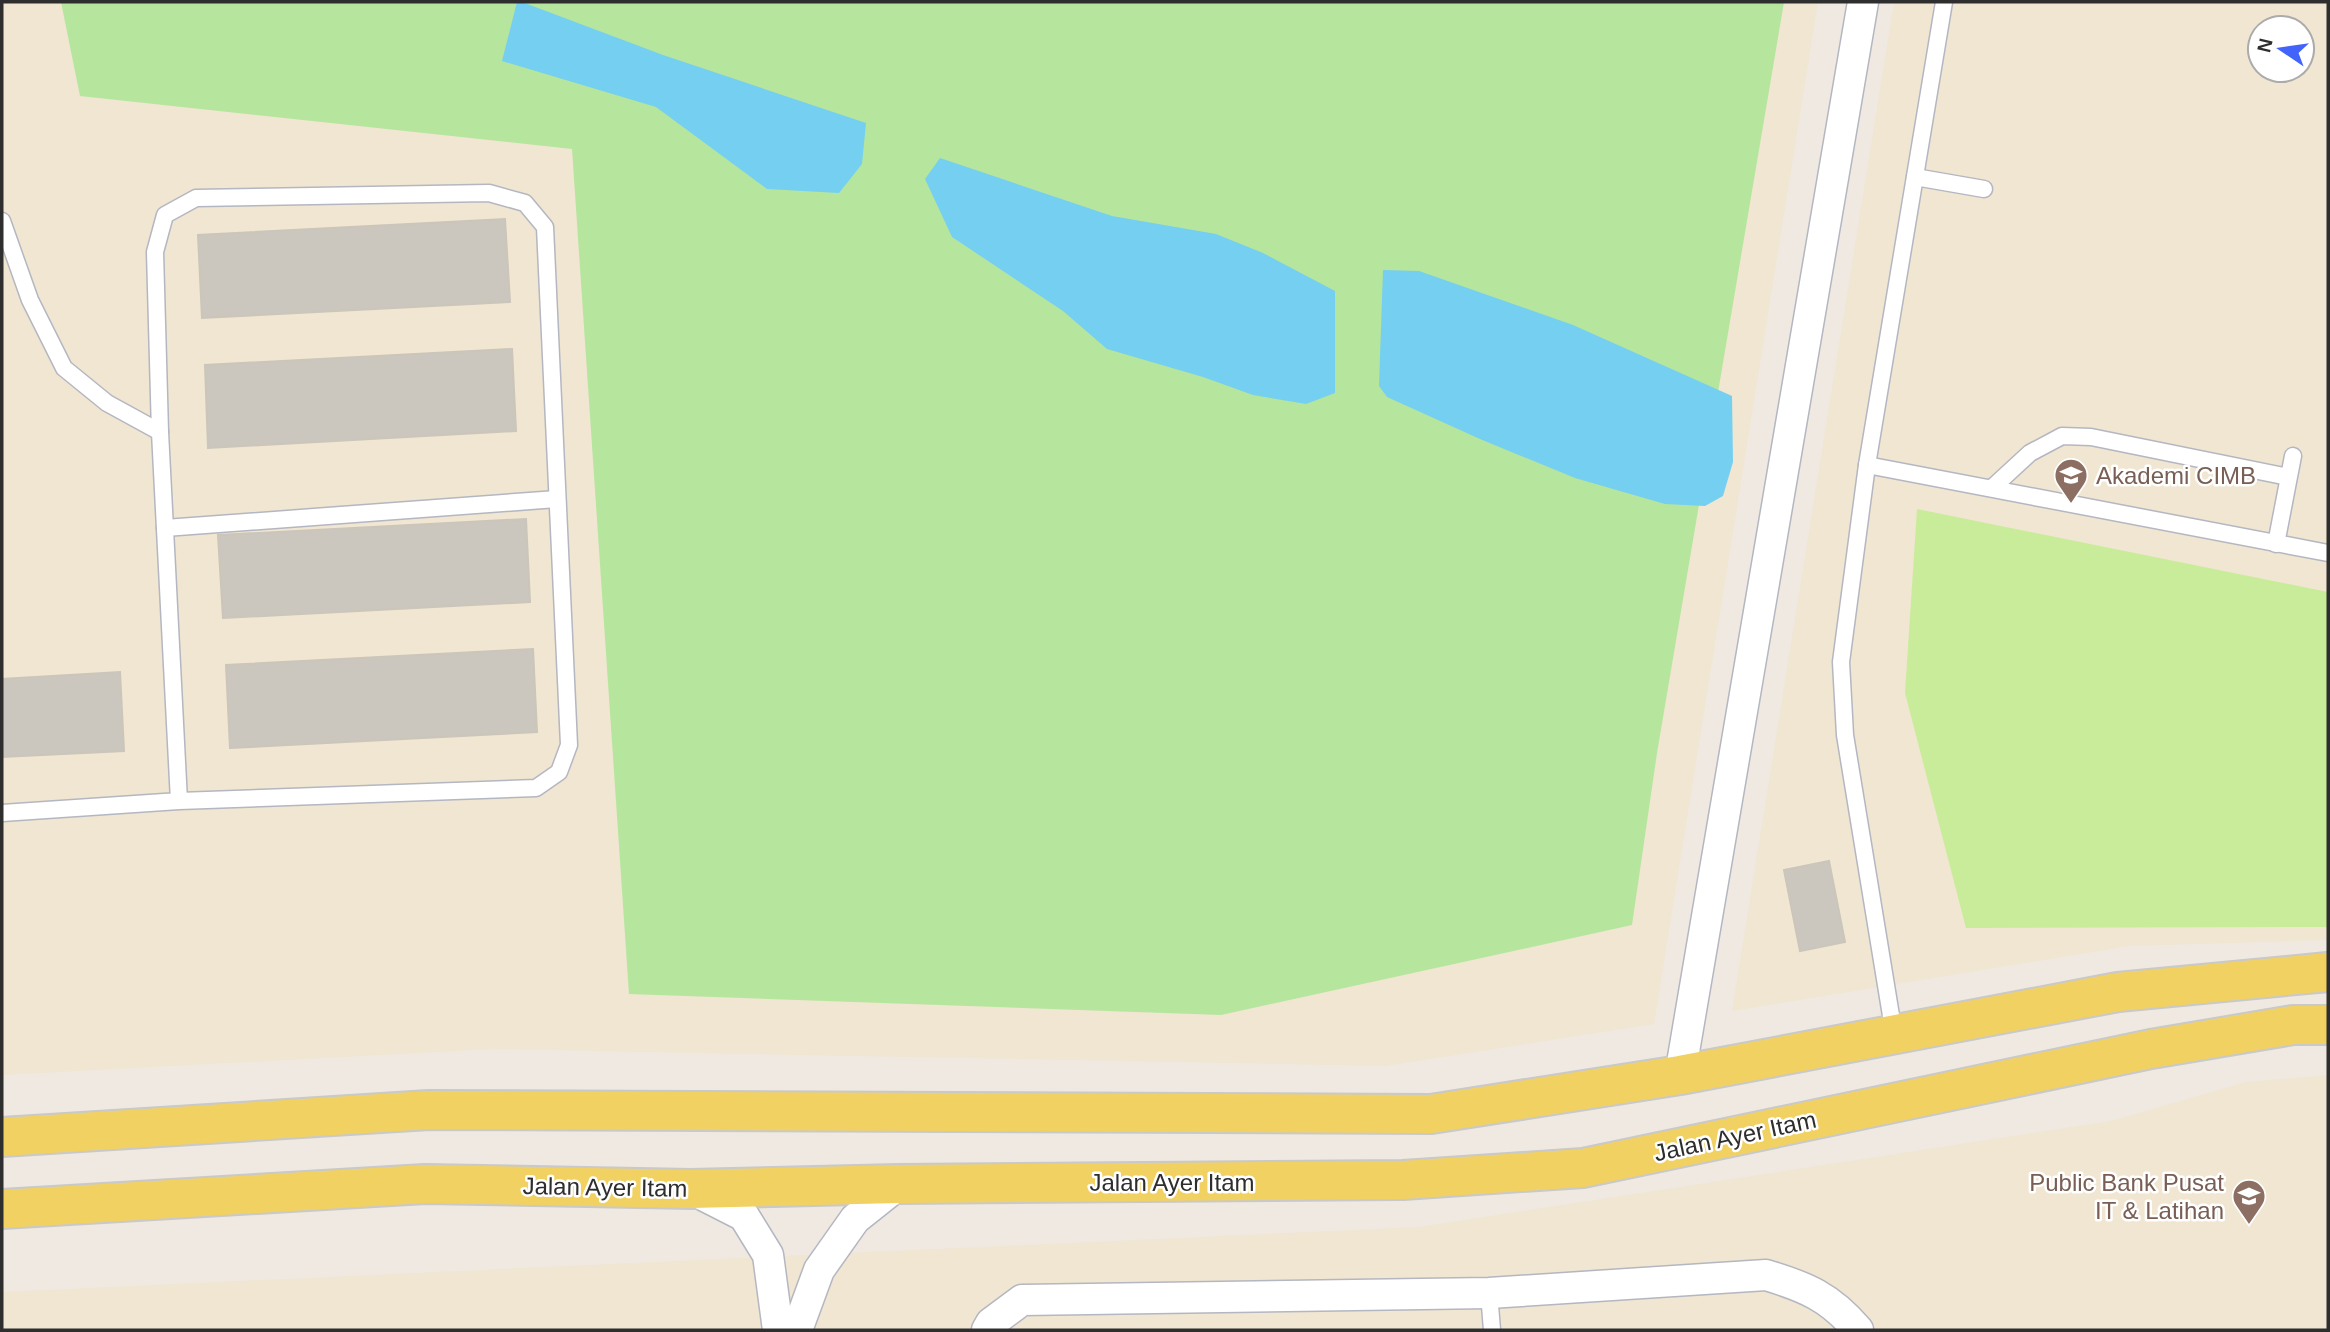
<svg xmlns="http://www.w3.org/2000/svg" width="2330" height="1332" font-family="Helvetica,sans-serif">
<style>
.education{fill:#f0e6d1;fill-rule:evenodd}
.green{fill:#b6e59e}
.pitch{fill:#c9ec9a}
.water{fill:#75cff0}
.building{fill:#cbc7bf;stroke:#cbc5ba;stroke-width:2}
.lines{fill:none;stroke-linecap:round;stroke-linejoin:round}
.lane-casing{stroke:#b4b7c1;stroke-width:19}
.street-casing{stroke:#b4b7c1;stroke-width:33}
.primary-casing{stroke:#c9c9c9;stroke-width:42}
.lane{stroke:#fff;stroke-width:16}
.street{stroke:#fff;stroke-width:30}
.primary{stroke:#f2d163;stroke-width:38}
.labels{text-anchor:middle;dominant-baseline:central;stroke-width:5;stroke-linejoin:round;paint-order:stroke}
.education-label{font-size:24px;fill:#785e54;stroke:#fff;text-anchor:start}
.street-label{font-size:24px;fill:#2e2e2e;stroke:#fff}
</style>
<rect width="100%" height="100%" fill="#efe9e1"/>
<g class="education">
<path d="M2 2H1818L1654 1024 1385 1066 493 1049 2 1075Z"/>
<path d="M1894 2H2328V940L2129 946 1732 1011ZM2260 28H2302V70H2260Z"/>
<path d="M2328 1075V1330H2V1292L1418 1227 2111 1121 2246 1082Z"/>
</g>
<path class="green" d="M61 2H1784L1657 753 1632 925 1221 1015 629 994 572 149 80 96Z"/>
<path class="pitch" d="M1917 509 2328 592V927L1966 928 1905 693Z"/>
<g class="water">
<path d="M517 2H522L663 55 866 123 862 164 839 193 767 189 656 107 502 61Z"/>
<path d="M940 158 1112 216 1216 234 1263 253 1335 291V393L1306 404 1253 395 1203 377 1107 349 1063 311 952 237 925 179Z"/>
<path d="M1383 270 1419 271 1573 325 1732 396 1733 462 1723 496 1705 506 1665 504 1575 478 1480 439 1387 397 1379 386Z"/>
</g>
<g class="building">
<path d="M505 219 510 302 202 318 198 235Z"/>
<path d="M512 349 516 431 208 448 205 365Z"/>
<path d="M526 519 530 602 223 618 218 535Z"/>
<path d="M533 649 537 732 230 748 226 665Z"/>
<path d="M120 672 124 751 2 757V679Z"/>
<path d="M1829 861 1845 942 1800 951 1784 870Z"/>
</g>
<g class="lines">
<defs>
<g id="lane">
<path d="M1915 177 1984 189"/>
<path d="M2 221 30 300 64 368 107 403 160 432"/>
<path d="M1867 465 2328 553"/>
<path d="M1992 488 2030 453 2062 436 2091 437 2288 477"/>
<path d="M165 528 557 499"/>
<path d="M2276 544 2293 456"/>
<path d="M2 813 179 801 536 788 559 772 569 745 545 227 525 203 489 193 196 198 165 215 155 252 160 432 179 801"/>
<path d="M1894 1034 1845 735 1841 662 1867 465 1944 2"/>
<path d="M1489 1293 1492 1330"/>
</g>
<g id="street">
<path d="M1680 1075 1863 2"/>
<path d="M691 1189 744 1216 768 1255 778 1330"/>
<path d="M797 1330 819 1270 855 1219 899 1184"/>
<path d="M987 1330 991 1323 1022 1300 1489 1293 1766 1275C1806 1287 1830 1297 1858 1330"/>
</g>
<g id="primary">
<path d="M2 1137 429 1110 1431 1114 1680 1075 2118 992 2328 972"/>
<path d="M2 1209 425 1184 691 1189 899 1184 1403 1180 1583 1168 2151 1049 2293 1025H2328"/>
</g>
</defs>
<use href="#lane" class="lane-casing"/>
<use href="#street" class="street-casing"/>
<use href="#primary" class="primary-casing"/>
<use href="#lane" class="lane"/>
<use href="#street" class="street"/>
<use href="#primary" class="primary"/>
</g>
<defs>
<symbol id="university-pin" viewBox="-11 -11 22 30"><path d="M0 17L-7.5 6A9.5 9.5 0 1 1 7.5 6Z" fill="#8d6e63" stroke="#fff"/><path d="M0-5L7-2L0 1L-7-2ZM-4 1L0 2.5L4 1V4Q0 6-4 4Z" fill="#fff"/></symbol>
</defs>
<g fill-rule="evenodd">
<use href="#university-pin" x="2052" y="456" width="38" height="52"/>
<use href="#university-pin" x="2230" y="1177" width="38" height="52"/>
</g>
<g class="labels">
<g class="education-label">
<text x="2096" y="475">Akademi CIMB</text>
<text x="2224" y="1182" text-anchor="end">Public Bank Pusat<tspan x="2224" dy="28">IT &amp; Latihan</tspan></text>
</g>
<g class="street-label">
<text transform="translate(1735 1136) rotate(-12)">Jalan Ayer Itam</text>
<text x="1172" y="1182">Jalan Ayer Itam</text>
<text transform="translate(605 1187) rotate(1)">Jalan Ayer Itam</text>
</g>
</g>
<rect width="2330" height="1332" fill="none" stroke="#2e2e2e" stroke-width="7"/>
<g transform="translate(2281 49) rotate(283)"><circle r="33" fill="#ffffff" stroke="#ababab" stroke-width="2"/>
<path d="M0-5L12 26L0 18L-12 26Z" fill="#4264fb"/>
<text y="-10" font-size="19" font-weight="bold" text-anchor="middle" fill="#2e2e2e">N</text>
</g>
</svg>
